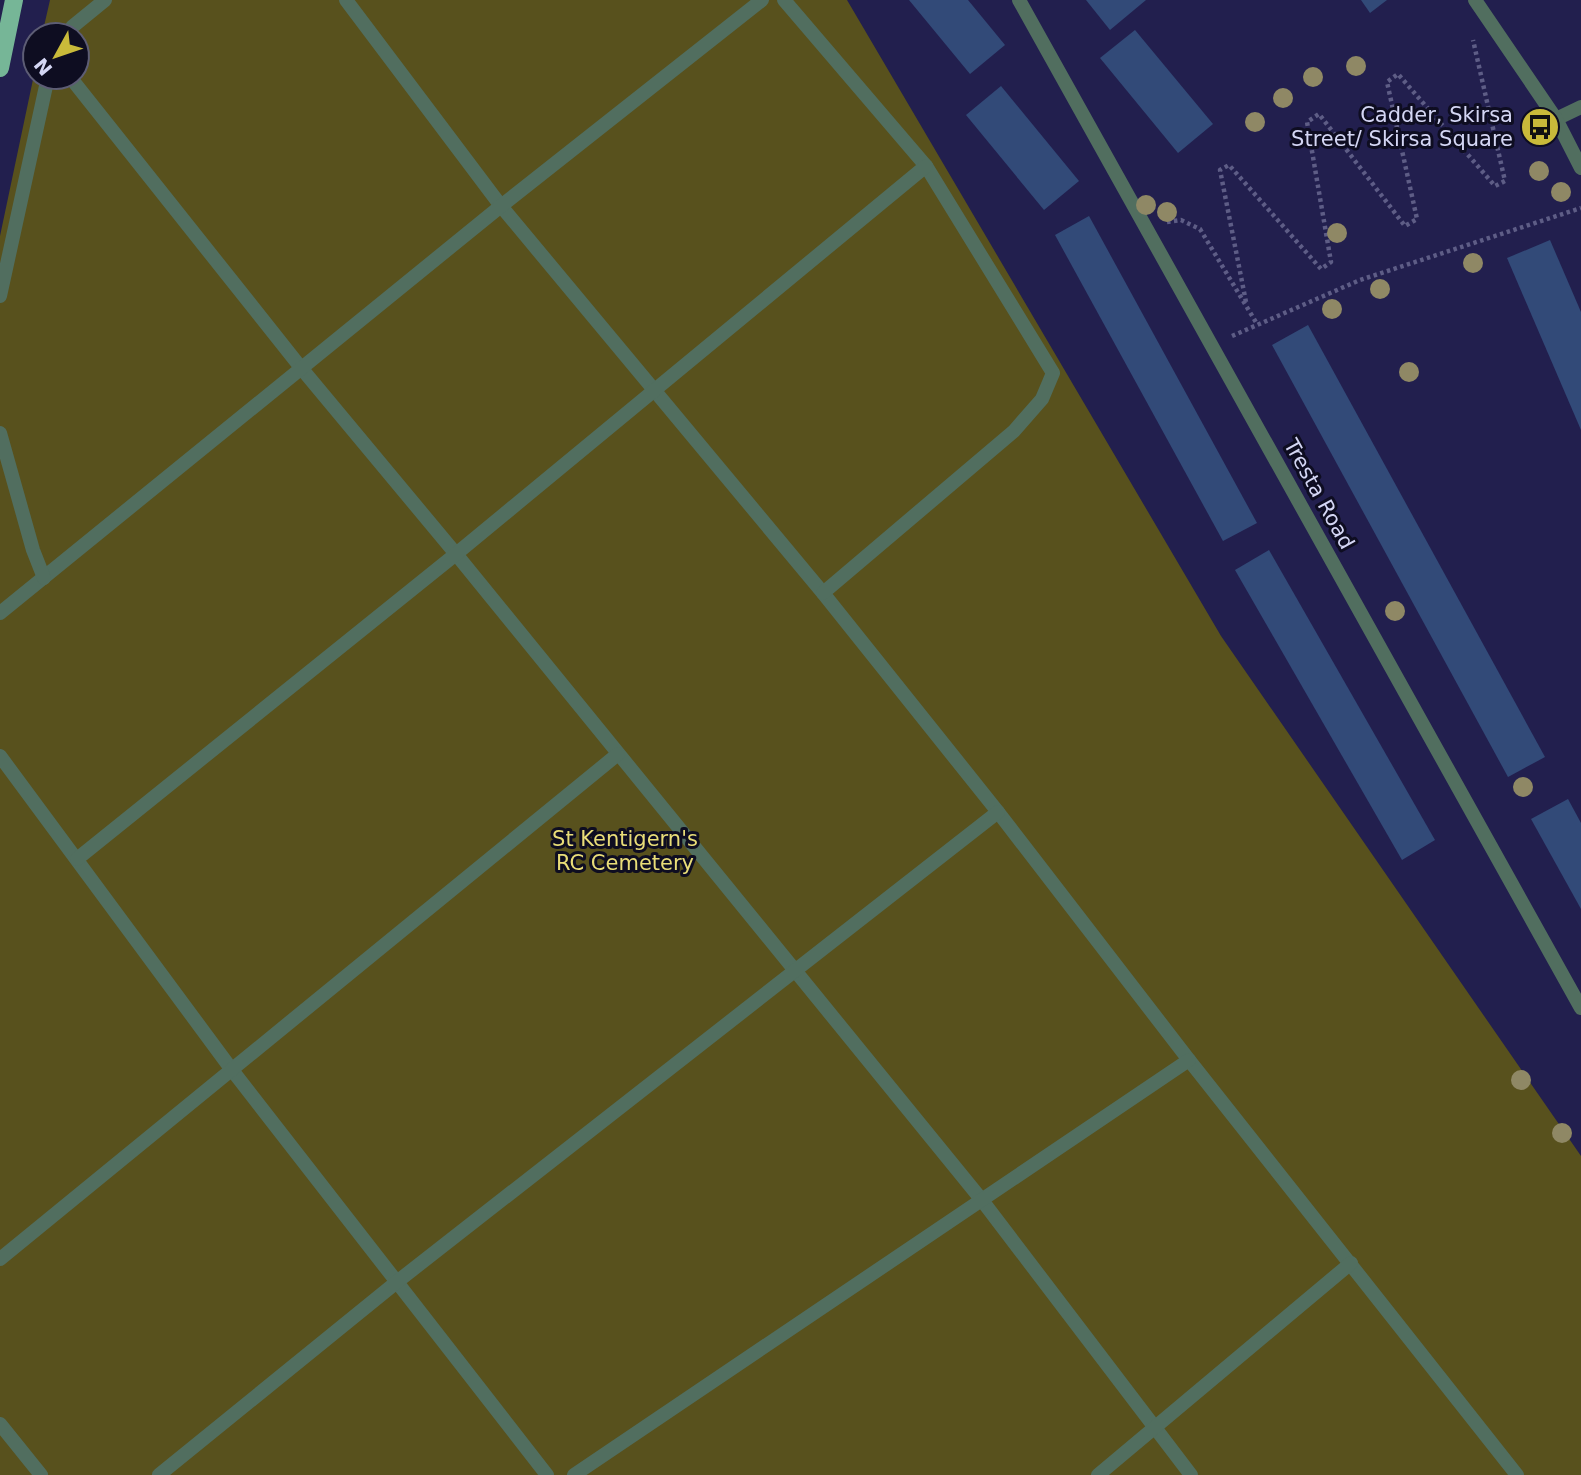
<svg xmlns="http://www.w3.org/2000/svg" width="1581" height="1475" font-family="'DejaVu Sans',sans-serif">
<style>
.green{fill:#58511d}
.building{fill:#324a78}
.lines{fill:none;stroke-linecap:round;stroke-linejoin:round}
.path{stroke:#5e5d86;stroke-width:4.5;stroke-dasharray:3.5 3.5;stroke-linecap:butt}
.service{stroke:#516e5f;stroke-width:14}
.pedestrian{stroke:#516e5f;stroke-width:14}
.minor{stroke:#516e5f;stroke-width:14}
.tertiary{stroke:#516e5f;stroke-width:14}
.primary{stroke:#76b697;stroke-width:18}
.tree{fill:#8f8865}
.labels{text-anchor:middle;dominant-baseline:central;stroke-width:6;stroke-linejoin:round;paint-order:stroke}
.poi-label{font-size:21px;fill:#d4d6f4;stroke:#0e0d21;text-anchor:end}
.street-label{font-size:21px;fill:#d4d6f4;stroke:#0e0d21}
.park-label{font-size:21px;fill:#e9dd78;stroke:#0e0d21}
</style>
<rect width="100%" height="100%" fill="#221f4e"/>
<path class="green" d="M50 0H847L1221 636 1581 1156V1475H0V236L35 70V77H77V35H42Z"/>
<g class="building">
<path d="M909 0H968L1005 45 970 74Z"/>
<path d="M1086 0H1146L1110 30Z"/>
<path d="M1361 0H1387L1370 13Z"/>
<path d="M1135 30 1213 124 1178 153 1100 58Z"/>
<path d="M1001 86 1079 181 1044 210 966 115Z"/>
<path d="M1089 216 1257 523 1223 541 1055 235Z"/>
<path d="M1550 240 1581 312V430L1507 258Z"/>
<path d="M1308 325 1545 757 1508 777 1272 345Z"/>
<path d="M1269 550 1435 840 1402 860 1235 570Z"/>
<path d="M1568 799 1581 823V909L1531 819Z"/>
</g>
<g class="lines">
<g class="path">
<path d="M1167 222 1181 220 1200 229 1257 324"/>
<path d="M1246 302 1220 170 1229 165 1321 269 1331 262 1307 122 1319 114 1405 226 1417 219 1387 82 1398 74 1495 186 1505 181 1473 40"/>
<path d="M1232 336 1360 280 1581 208"/>
</g>
<g class="service">
<path d="M346 0 501 206 823 593 998 812 1189 1060 1517 1475"/>
<path d="M784 0 926 166 1053 373 1042 399 1014 431 823 593"/>
<path d="M70 35 72 27 105 0"/>
<path d="M70 77 302 369 456 554 981 1199 1191 1475"/>
<path d="M0 613 501 206 762 0"/>
<path d="M0 756 232 1070 547 1475"/>
<path d="M77 859 456 554 926 166"/>
<path d="M0 1259 618 754"/>
<path d="M0 1424 41 1475"/>
<path d="M159 1475 398 1281 998 812"/>
<path d="M574 1475 1189 1060"/>
<path d="M1098 1475 1351 1263"/>
</g>
<g class="pedestrian">
<path d="M0 296 46 86 53 77"/>
<path d="M0 433 33 550 44 578"/>
</g>
<g class="minor">
<path d="M1019 0 1581 1008"/>
<path d="M1556 119 1581 107"/>
</g>
<path class="tertiary" d="M1475 0 1556 119 1581 168"/>
<path class="primary" d="M0 68 14 0"/>
</g>
<g class="tree">
<circle cx="1356" cy="66" r="10"/>
<circle cx="1313" cy="77" r="10"/>
<circle cx="1283" cy="98" r="10"/>
<circle cx="1255" cy="122" r="10"/>
<circle cx="1539" cy="171" r="10"/>
<circle cx="1561" cy="192" r="10"/>
<circle cx="1146" cy="205" r="10"/>
<circle cx="1167" cy="212" r="10"/>
<circle cx="1337" cy="233" r="10"/>
<circle cx="1473" cy="263" r="10"/>
<circle cx="1380" cy="289" r="10"/>
<circle cx="1332" cy="309" r="10"/>
<circle cx="1409" cy="372" r="10"/>
<circle cx="1395" cy="611" r="10"/>
<circle cx="1523" cy="787" r="10"/>
<circle cx="1521" cy="1080" r="10"/>
<circle cx="1562" cy="1133" r="10"/>
</g>
<defs>
<symbol id="bus-disc" viewBox="-11 -11 22 22"><circle r="9.5" fill="#c9ba3a" stroke="#0e0d21"/><path d="M-5-6H5V4H4V6H2V4H-2V6H-4V4H-5ZM-3.5-4V0h7V-4ZM-3.5 1.2v1.5H-2V1.2ZM2 1.2v1.5H3.5V1.2Z" fill="#111"/></symbol>
</defs>
<g fill-rule="evenodd">
<use href="#bus-disc" x="1518" y="105" width="44" height="44"/>
</g>
<g class="labels">
<g class="poi-label">
<text x="1513" y="115">Cadder, Skirsa<tspan x="1513" dy="24">Street/ Skirsa Square</tspan></text>
</g>
<g class="street-label">
<text transform="translate(1319 494) rotate(61)">Tresta Road</text>
</g>
<g class="park-label">
<text x="625" y="839">St Kentigern's<tspan x="625" dy="24">RC Cemetery</tspan></text>
</g>
</g>
<g transform="translate(56 56) rotate(230)"><circle r="33" fill="#0e0d21" stroke="#5d5d75" stroke-width="2"/>
<path d="M0-5L12 26L0 18L-12 26Z" fill="#c9ba3a"/>
<text y="-10" font-size="19" font-weight="bold" text-anchor="middle" fill="#d4d6f4">N</text>
</g>
</svg>
